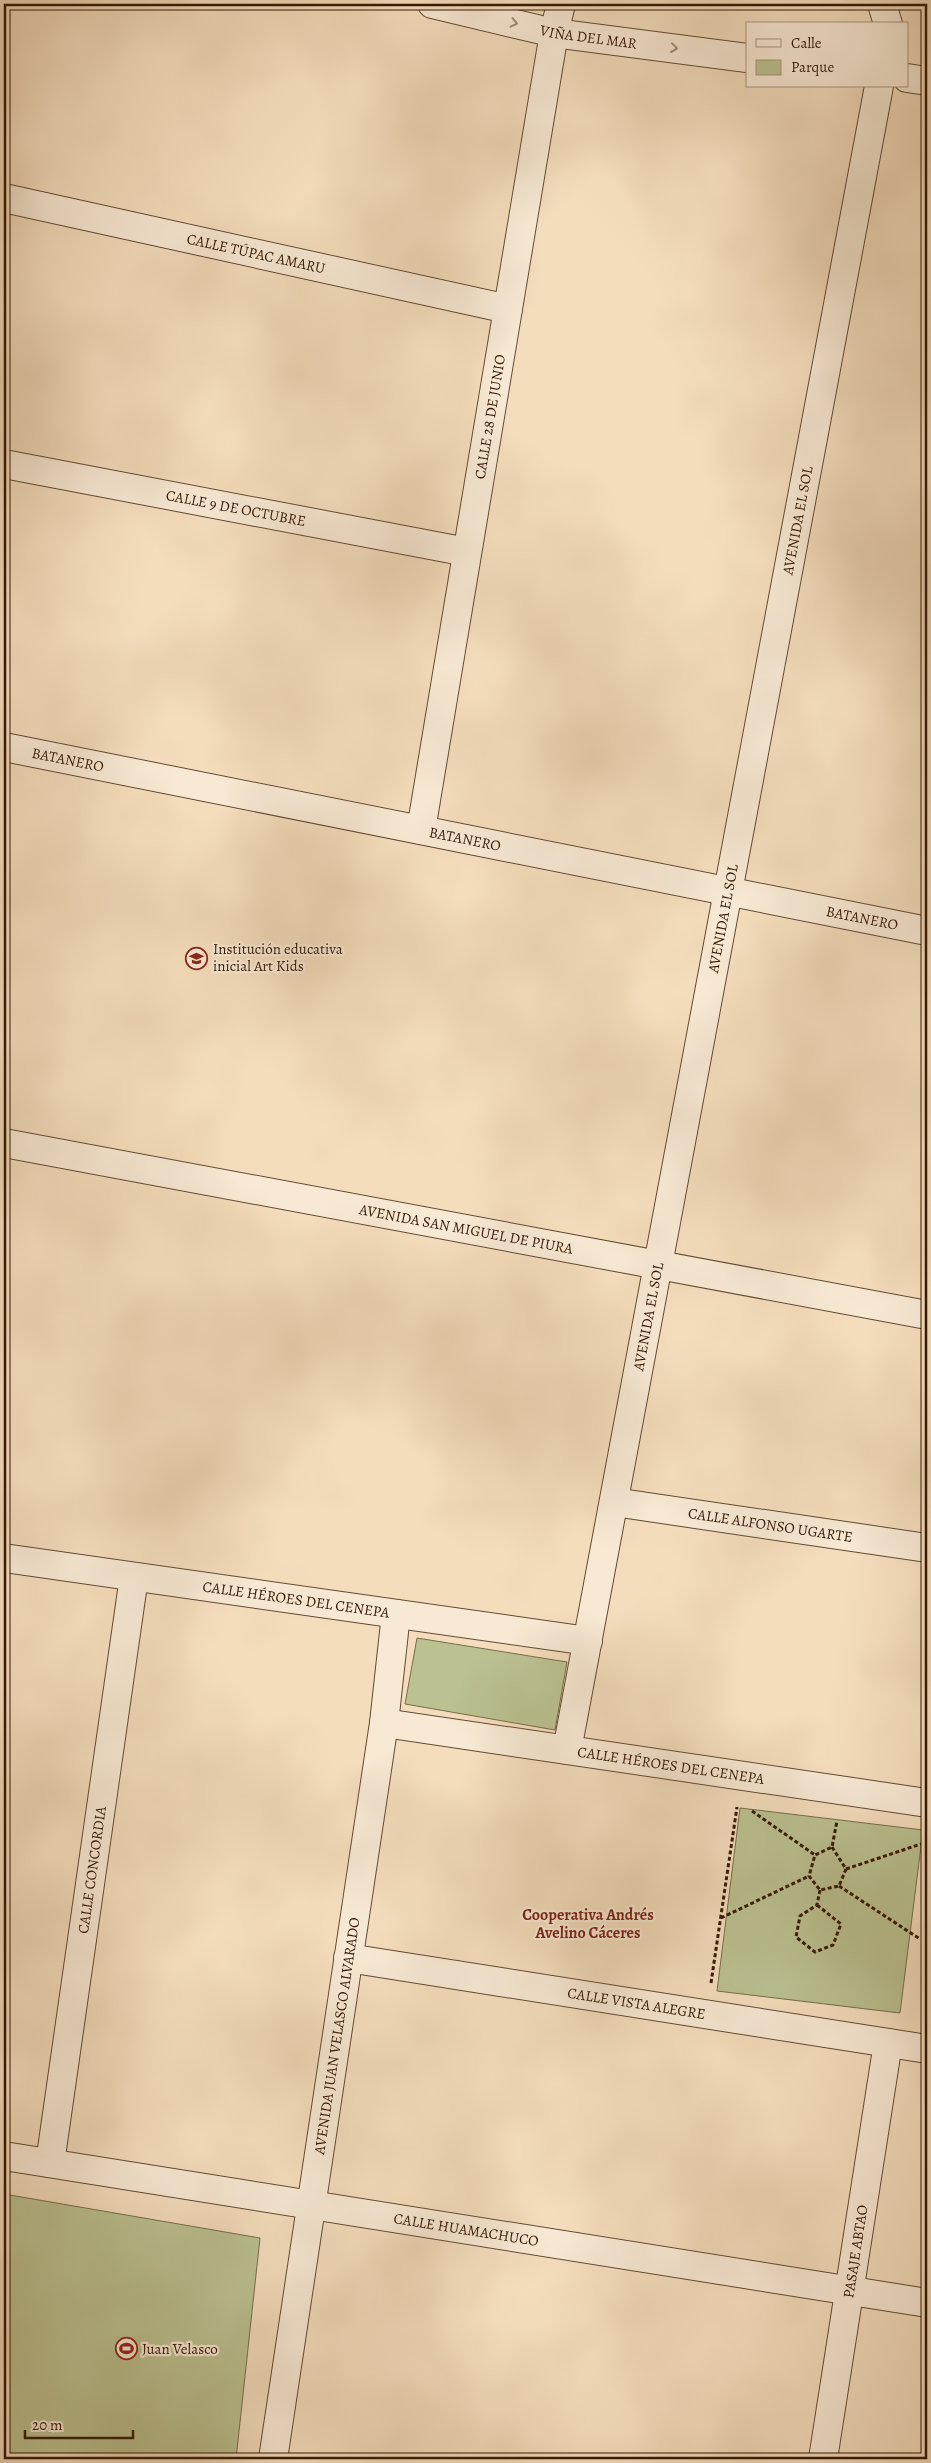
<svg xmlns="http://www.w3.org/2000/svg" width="931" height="2463" font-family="Alegreya,serif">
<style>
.green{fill:#bbc191;stroke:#786d4a}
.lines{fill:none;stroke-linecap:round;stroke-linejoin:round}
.pedestrian-casing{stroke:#644a32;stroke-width:30}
.minor-casing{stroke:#644a32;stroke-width:30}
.tertiary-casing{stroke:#644a32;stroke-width:30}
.path{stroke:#341903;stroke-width:3;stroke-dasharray:4 2.5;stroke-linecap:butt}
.pedestrian{stroke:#f8e9d4;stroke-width:28}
.minor{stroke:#f8e9d4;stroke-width:28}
.tertiary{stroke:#f8e9d4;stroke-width:28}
.oneway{stroke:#a08b76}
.labels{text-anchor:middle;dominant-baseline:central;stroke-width:4.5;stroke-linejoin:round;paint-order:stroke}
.street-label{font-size:15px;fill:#341903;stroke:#f8e9d4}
.poi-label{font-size:15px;fill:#341903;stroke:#f8e9d4;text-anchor:start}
.neighbourhood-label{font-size:16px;font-weight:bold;fill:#7a1f14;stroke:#f8e9d4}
</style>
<rect width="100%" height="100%" fill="#f4ddbd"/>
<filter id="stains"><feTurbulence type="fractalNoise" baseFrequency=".004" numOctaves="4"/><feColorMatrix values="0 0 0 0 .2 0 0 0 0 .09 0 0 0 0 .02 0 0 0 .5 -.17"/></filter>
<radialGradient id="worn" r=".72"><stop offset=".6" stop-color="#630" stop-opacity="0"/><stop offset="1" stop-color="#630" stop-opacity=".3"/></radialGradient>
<g class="green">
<path d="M417 1638 567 1662 555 1730 405 1704Z"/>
<path d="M740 1808 923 1830 900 2013 717 1991Z"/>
<path d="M4 2194 260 2238 236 2459H4Z"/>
</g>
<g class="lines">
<defs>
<g id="pedestrian">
<path id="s1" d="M823 2459 888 2043"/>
</g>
<g id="minor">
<path d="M882 4 888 24"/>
<path id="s2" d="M4 198 508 309"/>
<path id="s3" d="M4 464 467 552"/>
<path id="s4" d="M4 747 927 931"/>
<path id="s5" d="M421 830 554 33 561 4"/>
<path id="s6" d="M614 1502 927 1548"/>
<path id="s7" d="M4 1558 588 1641"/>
<path id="s8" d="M384 1723 927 1803"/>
<path id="s9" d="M567 1750 879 86"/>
<path id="s10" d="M348 1958 927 2049"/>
<path id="s11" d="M4 2156 927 2303"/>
<path id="s12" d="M50 2163 134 1577"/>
<path id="s13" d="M273 2459 384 1723 396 1614"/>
</g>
<g id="tertiary">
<path id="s14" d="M432 4 554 33 747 58"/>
<path d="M907 78 927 81"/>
<path id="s15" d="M4 1143 927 1315"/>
</g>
</defs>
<use href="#pedestrian" class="pedestrian-casing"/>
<use href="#minor" class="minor-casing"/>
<use href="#tertiary" class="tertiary-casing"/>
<g class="path">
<path d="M752 1811 815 1855"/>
<path d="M832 1847 846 1869 839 1886 820 1890 809 1876 815 1855 832 1847 837 1821"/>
<path d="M846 1869 927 1842"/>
<path d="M839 1886 920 1939"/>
<path d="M817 1905 841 1924 833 1945 815 1952 796 1937 800 1916 817 1905 820 1890"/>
<path d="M721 1918 809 1876"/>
<path d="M711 1983 737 1807"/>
</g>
<use href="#pedestrian" class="pedestrian"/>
<use href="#minor" class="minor"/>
<use href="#tertiary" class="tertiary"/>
</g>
<defs><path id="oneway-chevron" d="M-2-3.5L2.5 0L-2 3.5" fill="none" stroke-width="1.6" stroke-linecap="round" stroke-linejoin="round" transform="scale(1.25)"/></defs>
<g class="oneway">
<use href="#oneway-chevron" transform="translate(514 23) rotate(13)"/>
<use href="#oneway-chevron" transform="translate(674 48) rotate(7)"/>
</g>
<defs>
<symbol id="school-ring" viewBox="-11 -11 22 22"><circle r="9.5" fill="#f8e9d4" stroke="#8f2418" stroke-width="1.5"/><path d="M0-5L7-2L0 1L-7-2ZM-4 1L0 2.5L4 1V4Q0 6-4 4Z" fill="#8f2418"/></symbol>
<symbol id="stadium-ring" viewBox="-11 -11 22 22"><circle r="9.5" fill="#f8e9d4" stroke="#8f2418" stroke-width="1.5"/><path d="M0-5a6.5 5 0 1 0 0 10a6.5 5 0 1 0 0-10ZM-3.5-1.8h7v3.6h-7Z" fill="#8f2418"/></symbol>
</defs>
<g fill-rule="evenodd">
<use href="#school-ring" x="184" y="946" width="25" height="25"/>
<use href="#stadium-ring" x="114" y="2336" width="25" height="25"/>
</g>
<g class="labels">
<g class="street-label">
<text stroke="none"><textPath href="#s14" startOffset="160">VIÑA DEL MAR</textPath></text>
<text stroke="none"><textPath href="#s2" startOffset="258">CALLE TÚPAC AMARU</textPath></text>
<text stroke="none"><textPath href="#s5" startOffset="419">CALLE 28 DE JUNIO</textPath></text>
<text stroke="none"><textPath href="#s3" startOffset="236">CALLE 9 DE OCTUBRE</textPath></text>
<text stroke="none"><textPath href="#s9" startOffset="1251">AVENIDA EL SOL</textPath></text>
<text stroke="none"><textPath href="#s4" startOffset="65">BATANERO</textPath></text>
<text stroke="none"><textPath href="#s4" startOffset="470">BATANERO</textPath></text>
<text stroke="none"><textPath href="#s9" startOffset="846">AVENIDA EL SOL</textPath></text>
<text stroke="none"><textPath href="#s4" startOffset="875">BATANERO</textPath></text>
<text stroke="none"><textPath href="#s15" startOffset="470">AVENIDA SAN MIGUEL DE PIURA</textPath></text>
<text stroke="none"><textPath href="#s9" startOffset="441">AVENIDA EL SOL</textPath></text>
<text stroke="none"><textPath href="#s6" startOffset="158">CALLE ALFONSO UGARTE</textPath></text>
<text stroke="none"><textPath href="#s7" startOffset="295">CALLE HÉROES DEL CENEPA</textPath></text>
<text stroke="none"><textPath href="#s8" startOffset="290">CALLE HÉROES DEL CENEPA</textPath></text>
<text stroke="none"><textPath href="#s12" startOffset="296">CALLE CONCORDIA</textPath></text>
<text stroke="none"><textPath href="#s10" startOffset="292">CALLE VISTA ALEGRE</textPath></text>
<text stroke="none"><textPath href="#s13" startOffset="428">AVENIDA JUAN VELASCO ALVARADO</textPath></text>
<text stroke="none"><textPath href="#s11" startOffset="468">CALLE HUAMACHUCO</textPath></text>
<text stroke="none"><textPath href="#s1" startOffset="210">PASAJE ABTAO</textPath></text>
</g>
<g class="poi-label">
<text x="213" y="949">Institución educativa<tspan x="213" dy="17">inicial Art Kids</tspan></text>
<text x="142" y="2349">Juan Velasco</text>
</g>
<g class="neighbourhood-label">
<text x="588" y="1915">Cooperativa Andrés<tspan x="588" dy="18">Avelino Cáceres</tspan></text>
</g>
</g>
<rect width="931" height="2463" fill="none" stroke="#f4ddbd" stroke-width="20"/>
<rect x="5" y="5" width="921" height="2453" fill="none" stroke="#341903" stroke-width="2.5"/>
<rect x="10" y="10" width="911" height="2443" fill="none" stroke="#341903"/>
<rect x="746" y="22" width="162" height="65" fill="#f8e9d4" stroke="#aa9680"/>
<rect x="756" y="39" width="25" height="8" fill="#f8e9d4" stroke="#aa9680"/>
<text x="791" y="48" font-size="15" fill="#341903">Calle</text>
<rect x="756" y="60" width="25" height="15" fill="#bbc191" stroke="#aa9680"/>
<text x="791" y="72" font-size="15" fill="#341903">Parque</text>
<path d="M25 2430v8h108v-8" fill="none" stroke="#341903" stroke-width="2.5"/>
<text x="32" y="2430" font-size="15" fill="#341903" stroke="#f8e9d4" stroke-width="4" paint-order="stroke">20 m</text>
<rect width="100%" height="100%" filter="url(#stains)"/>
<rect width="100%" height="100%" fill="url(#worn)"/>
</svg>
